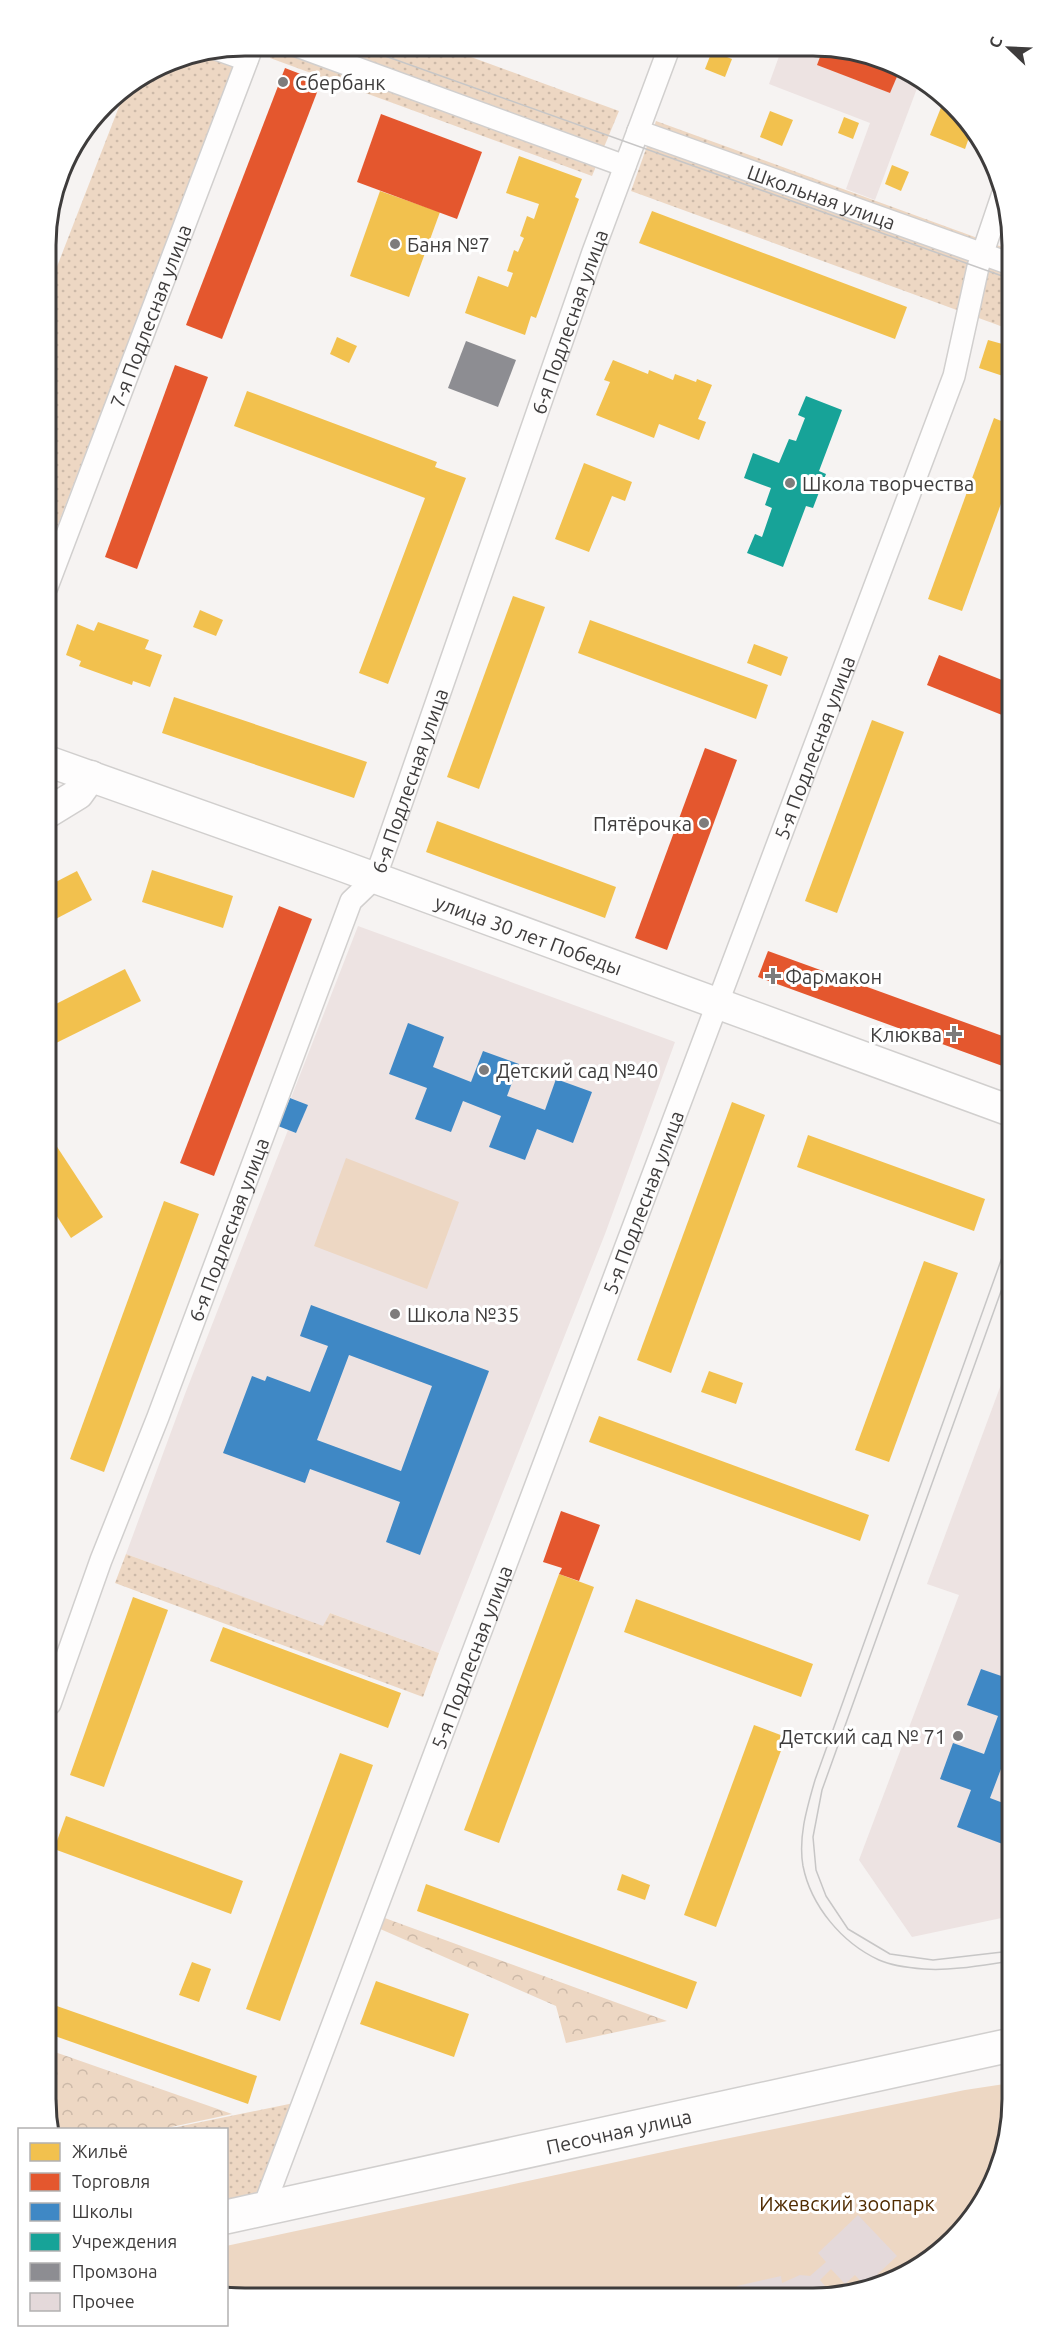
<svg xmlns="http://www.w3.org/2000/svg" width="1057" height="2344" font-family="Ubuntu,sans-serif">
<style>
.built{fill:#ede3e2}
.grass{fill:url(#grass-dots)}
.forest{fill:url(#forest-crowns)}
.park{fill:#edd7c3}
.homes{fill:#f2c14e}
.shops{fill:#e4572e}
.schools{fill:#3f88c5;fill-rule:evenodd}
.public{fill:#17a398}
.industry{fill:#8d8d92}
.building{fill:#e4d9da}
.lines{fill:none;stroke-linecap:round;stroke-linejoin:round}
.street-casing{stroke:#d1cfce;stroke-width:24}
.secondary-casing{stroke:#d1cfce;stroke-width:33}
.primary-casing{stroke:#d1cfce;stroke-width:36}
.street{stroke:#fefdfd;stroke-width:21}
.secondary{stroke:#fefdfd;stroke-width:30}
.primary{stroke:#fefdfd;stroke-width:33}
.tram{stroke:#c7c6c6;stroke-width:1.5}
.poi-dot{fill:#7e7c7c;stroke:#fff;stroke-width:2}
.labels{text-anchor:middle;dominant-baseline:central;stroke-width:6;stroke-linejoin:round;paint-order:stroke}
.poi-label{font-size:20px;fill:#3e3c3c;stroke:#fff;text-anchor:start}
.street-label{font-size:20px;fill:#3e3c3c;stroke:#fff}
.park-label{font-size:20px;fill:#502b00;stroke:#fff}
.rim{fill:none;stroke:#3e3c3c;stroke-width:3}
</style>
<defs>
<pattern id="grass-dots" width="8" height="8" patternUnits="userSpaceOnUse" patternTransform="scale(1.5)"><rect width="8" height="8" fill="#edd7c3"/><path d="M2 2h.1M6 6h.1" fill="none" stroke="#ccb9a8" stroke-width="1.8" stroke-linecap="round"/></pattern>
<pattern id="forest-crowns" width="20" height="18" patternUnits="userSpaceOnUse" patternTransform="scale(1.5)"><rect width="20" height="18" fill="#edd7c3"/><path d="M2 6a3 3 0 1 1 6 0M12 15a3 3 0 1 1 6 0" fill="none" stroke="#ccb9a8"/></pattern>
</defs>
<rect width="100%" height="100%" fill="#f6f3f2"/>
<g class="built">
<path d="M782 48 851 49 919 83 875 200 846 189 870 123 769 84Z"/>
<path d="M358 926 675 1042 605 1234 439 1653 330 1613 323 1627 126 1554 185 1394 288 1130 296 1133 307 1105 291 1098Z"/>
<path d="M1009 1363 1011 1916 912 1937 859 1860 959 1595 927 1584Z"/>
</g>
<g class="grass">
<path d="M243 45 47 553 46 295 127 86 169 60Z"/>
<path d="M275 45 441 46 619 111 592 176 270 58Z"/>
<path d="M656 121 1005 248 1006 328 631 191Z"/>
<path d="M126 1554 323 1626 330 1613 439 1653 423 1697 115 1583Z"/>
<path d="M294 2103 261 2196 227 2203 226 2130H162Z"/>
</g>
<g class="forest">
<path d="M382 1917 667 2021 566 2043 556 2006 378 1928Z"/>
<path d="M52 2051 232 2114 162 2129H52Z"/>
</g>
<g class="park">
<path d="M83 134 47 226 66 156Z"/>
<path d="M346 1158 459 1202 427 1289 314 1246Z"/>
<path d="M1011 2083 1012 2113 997 2175 963 2231 923 2266 864 2292 227 2295 226 2246 686 2147 965 2090Z"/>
</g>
<g class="homes">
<path d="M712 51 732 59 725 77 705 69Z"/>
<path d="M942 105 958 112 972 129 965 149 930 135Z"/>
<path d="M770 111 793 120 782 146 760 137Z"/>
<path d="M844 117 859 123 853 139 838 133Z"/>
<path d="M519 156 582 179 575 197 579 199 536 318 531 316 525 335 465 313 478 276 508 287 513 273 507 271 514 250 518 252 524 238 520 236 527 216 534 219 539 204 506 193Z"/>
<path d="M892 165 909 172 901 191 885 184Z"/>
<path d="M380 191 440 212 409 297 350 276Z"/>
<path d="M652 211 907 307 895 339 639 243Z"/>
<path d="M337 337 357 346 349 363 330 354Z"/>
<path d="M988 340 1006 345V377L979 368Z"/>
<path d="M613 360 648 374 649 370 673 380 675 374 696 382 697 379 712 385 698 419 706 422 699 440 659 424 654 438 596 415 610 382 604 380Z"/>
<path d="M247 391 437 462 435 467 466 478 388 684 359 673 425 498 234 426Z"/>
<path d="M994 418 1006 423V490L962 611 928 599Z"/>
<path d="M584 463 632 482 625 501 612 496 589 552 555 539Z"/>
<path d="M513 596 545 607 479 789 447 777Z"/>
<path d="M200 610 223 620 216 636 193 627Z"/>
<path d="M590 620 768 685 756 719 578 653Z"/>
<path d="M98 622 149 640 145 649 162 655 150 687 133 681 132 685 79 666 81 661 66 655 77 624 94 631Z"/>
<path d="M754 644 788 657 781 676 747 663Z"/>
<path d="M174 697 367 762 354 798 162 733Z"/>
<path d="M872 720 904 732 837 913 805 901Z"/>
<path d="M437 821 616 887 605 918 426 852Z"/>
<path d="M152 870 233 896 223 928 142 902Z"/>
<path d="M77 871 92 900 48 923V886Z"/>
<path d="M125 969 141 1001 48 1047V1008Z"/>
<path d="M732 1102 765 1115 671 1373 637 1360Z"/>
<path d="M48 1133 103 1217 71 1238 49 1204Z"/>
<path d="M808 1135 985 1199 974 1231 797 1167Z"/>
<path d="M164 1201 199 1214 104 1472 70 1459Z"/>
<path d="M924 1261 958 1273 889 1462 855 1450Z"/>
<path d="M709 1371 743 1383 736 1404 701 1392Z"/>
<path d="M599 1416 869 1515 860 1541 589 1442Z"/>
<path d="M559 1574 594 1587 499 1843 464 1830Z"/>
<path d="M133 1597 168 1610 104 1787 70 1775Z"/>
<path d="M636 1599 813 1664 801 1697 624 1632Z"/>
<path d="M223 1627 401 1693 388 1728 210 1661Z"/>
<path d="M754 1725 786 1737 716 1927 684 1915Z"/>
<path d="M340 1753 373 1765 280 2021 246 2009Z"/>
<path d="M66 1816 243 1881 231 1914 54 1849Z"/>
<path d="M622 1874 650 1885 645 1900 617 1890Z"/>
<path d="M426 1884 697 1982 687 2009 417 1911Z"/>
<path d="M192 1962 211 1969 199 2002 179 1995Z"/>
<path d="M376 1981 469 2014 454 2057 360 2024Z"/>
<path d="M51 2004 257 2076 248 2104 52 2035Z"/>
</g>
<g class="shops">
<path d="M823 49H851L899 72 890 93 817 65Z"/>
<path d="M285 68 321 82 222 339 186 325Z"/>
<path d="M381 114 482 152 457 219 357 182Z"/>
<path d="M175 365 208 377 137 569 105 557Z"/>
<path d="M939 655 1007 682V717L927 685Z"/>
<path d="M705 748 737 760 667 950 635 938Z"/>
<path d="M279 906 312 919 214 1176 180 1163Z"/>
<path d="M768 951 1008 1038V1068L758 977Z"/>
<path d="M561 1511 600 1525 579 1581 559 1574 562 1568 543 1562Z"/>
</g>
<g class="schools">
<path d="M408 1023 444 1037 433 1067 471 1082 483 1051 519 1064 507 1096 545 1110 556 1079 592 1092 573 1143 537 1129 525 1160 489 1147 501 1116 463 1101 451 1132 415 1119 427 1088 389 1074Z"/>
<path d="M290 1098 308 1105 296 1133 278 1126Z"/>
<path d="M311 1305 489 1371 420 1555 386 1542 400 1502 310 1469 305 1483 223 1453 252 1376 265 1381 267 1376 310 1392 328 1346 300 1336ZM349 1355 432 1386 401 1471 317 1440Z"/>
<path d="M981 1669 1010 1679V1763L1004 1761 990 1798 1011 1806V1838L1008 1846 957 1827 971 1790 940 1779 953 1743 984 1754 998 1716 967 1705Z"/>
</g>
<path class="public" d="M806 396 842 410 819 471 826 474 813 508 806 506 783 567 747 553 755 534 762 537 772 508 765 505 771 488 744 478 753 453 779 463 789 439 796 441 805 418 798 415Z"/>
<path class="industry" d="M466 341 516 360 498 407 448 388Z"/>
<path class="building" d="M858 2215 897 2256 865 2286 855 2275 845 2284 831 2269 820 2280 830 2292 738 2293 737 2286 781 2276 782 2283 800 2275 810 2276 826 2262 818 2253Z"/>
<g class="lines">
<defs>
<g id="street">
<path d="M294 45 625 166"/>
<path d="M219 50 247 60"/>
<path id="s1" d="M638 131 1005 262"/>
<path id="s2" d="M47 587 253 45"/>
<path id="s3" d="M50 1704 101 1560 158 1417 351 901 375 878 383 856 593 252 669 48"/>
<path id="s4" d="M263 2209 954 376 978 267 1004 190"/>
</g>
<g id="secondary">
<path id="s5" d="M47 761 337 864 1008 1110"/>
<path d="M47 813 78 794 91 776"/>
</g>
<g id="primary">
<path id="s6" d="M226 2217 1011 2045"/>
</g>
</defs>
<use href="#street" class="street-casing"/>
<use href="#secondary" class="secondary-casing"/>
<use href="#primary" class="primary-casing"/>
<use href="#street" class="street"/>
<use href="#secondary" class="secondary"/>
<use href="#primary" class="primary"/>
<g class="tram">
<path d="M357 46 1005 277"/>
<path d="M1009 1238 815 1780C807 1808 798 1837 803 1866 811 1906 842 1943 879 1960 890 1965 911 1968 924 1969 952 1971 983 1965 1011 1961"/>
<path d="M1009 1269 822 1790 813 1837 816 1870 826 1896 848 1929 890 1954 933 1960 1011 1951"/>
</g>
</g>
<g class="poi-dot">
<circle cx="283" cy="82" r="6"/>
<circle cx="395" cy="244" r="6"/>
<circle cx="790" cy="483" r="6"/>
<circle cx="704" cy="823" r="6"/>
<path d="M770 967h6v6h6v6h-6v6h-6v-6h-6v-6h6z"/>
<path d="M951 1025h6v6h6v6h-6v6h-6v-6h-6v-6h6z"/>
<circle cx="484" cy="1070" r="6"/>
<circle cx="395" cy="1314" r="6"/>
<circle cx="958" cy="1736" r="6"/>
</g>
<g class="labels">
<g class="poi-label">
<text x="295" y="82">Сбербанк</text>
<text x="407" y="244">Баня №7</text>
<text x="802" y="483">Школа творчества</text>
<text x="692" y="823" text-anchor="end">Пятёрочка</text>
<text x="785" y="976">Фармакон</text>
<text x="942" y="1034" text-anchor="end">Клюква</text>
<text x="496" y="1070">Детский сад №40</text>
<text x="407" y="1314">Школа №35</text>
<text x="946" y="1736" text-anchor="end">Детский сад № 71</text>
</g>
<g class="street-label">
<text stroke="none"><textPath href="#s1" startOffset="195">Школьная улица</textPath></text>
<text stroke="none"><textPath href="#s2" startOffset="290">7-я Подлесная улица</textPath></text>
<text stroke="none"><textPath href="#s3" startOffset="1480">6-я Подлесная улица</textPath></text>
<text stroke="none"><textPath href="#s4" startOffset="1562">5-я Подлесная улица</textPath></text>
<text stroke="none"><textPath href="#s3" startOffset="994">6-я Подлесная улица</textPath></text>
<text stroke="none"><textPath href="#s5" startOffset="512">улица 30 лет Победы</textPath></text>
<text stroke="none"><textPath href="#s4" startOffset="1076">5-я Подлесная улица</textPath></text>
<text stroke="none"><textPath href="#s3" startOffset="507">6-я Подлесная улица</textPath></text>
<text stroke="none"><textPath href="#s4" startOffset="590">5-я Подлесная улица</textPath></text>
<text stroke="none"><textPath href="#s6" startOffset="402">Песочная улица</textPath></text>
</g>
<g class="park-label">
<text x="847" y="2203">Ижевский зоопарк</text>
</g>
</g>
<path d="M0 0H1057V2344H0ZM245 56H813A189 189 0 0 1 1002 245V2099A189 189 0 0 1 813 2288H245A189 189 0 0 1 56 2099V245A189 189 0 0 1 245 56Z" fill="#fff" fill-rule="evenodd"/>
<path class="rim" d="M245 56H813A189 189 0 0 1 1002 245V2099A189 189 0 0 1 813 2288H245A189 189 0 0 1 56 2099V245A189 189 0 0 1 245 56Z"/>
<rect x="18" y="2128" width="210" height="198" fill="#ffffff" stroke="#b2b1b1" stroke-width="1.5"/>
<rect x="30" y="2143" width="30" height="18" fill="#f2c14e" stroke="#b2b1b1" stroke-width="1.5"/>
<text x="72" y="2158" font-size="18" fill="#3e3c3c">Жильё</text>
<rect x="30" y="2173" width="30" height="18" fill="#e4572e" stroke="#b2b1b1" stroke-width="1.5"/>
<text x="72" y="2188" font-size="18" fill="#3e3c3c">Торговля</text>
<rect x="30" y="2203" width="30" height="18" fill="#3f88c5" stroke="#b2b1b1" stroke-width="1.5"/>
<text x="72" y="2218" font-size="18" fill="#3e3c3c">Школы</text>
<rect x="30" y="2233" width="30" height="18" fill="#17a398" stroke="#b2b1b1" stroke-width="1.5"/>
<text x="72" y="2248" font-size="18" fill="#3e3c3c">Учреждения</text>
<rect x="30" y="2263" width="30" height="18" fill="#8d8d92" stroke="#b2b1b1" stroke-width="1.5"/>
<text x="72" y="2278" font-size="18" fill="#3e3c3c">Промзона</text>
<rect x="30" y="2293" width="30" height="18" fill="#e4d9da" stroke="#b2b1b1" stroke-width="1.5"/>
<text x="72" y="2308" font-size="18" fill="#3e3c3c">Прочее</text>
<g transform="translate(1009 48) rotate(293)" stroke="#ffffff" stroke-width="4.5" paint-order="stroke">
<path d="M0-4.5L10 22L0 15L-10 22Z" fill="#3e3c3c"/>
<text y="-9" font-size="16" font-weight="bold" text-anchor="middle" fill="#3e3c3c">С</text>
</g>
</svg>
